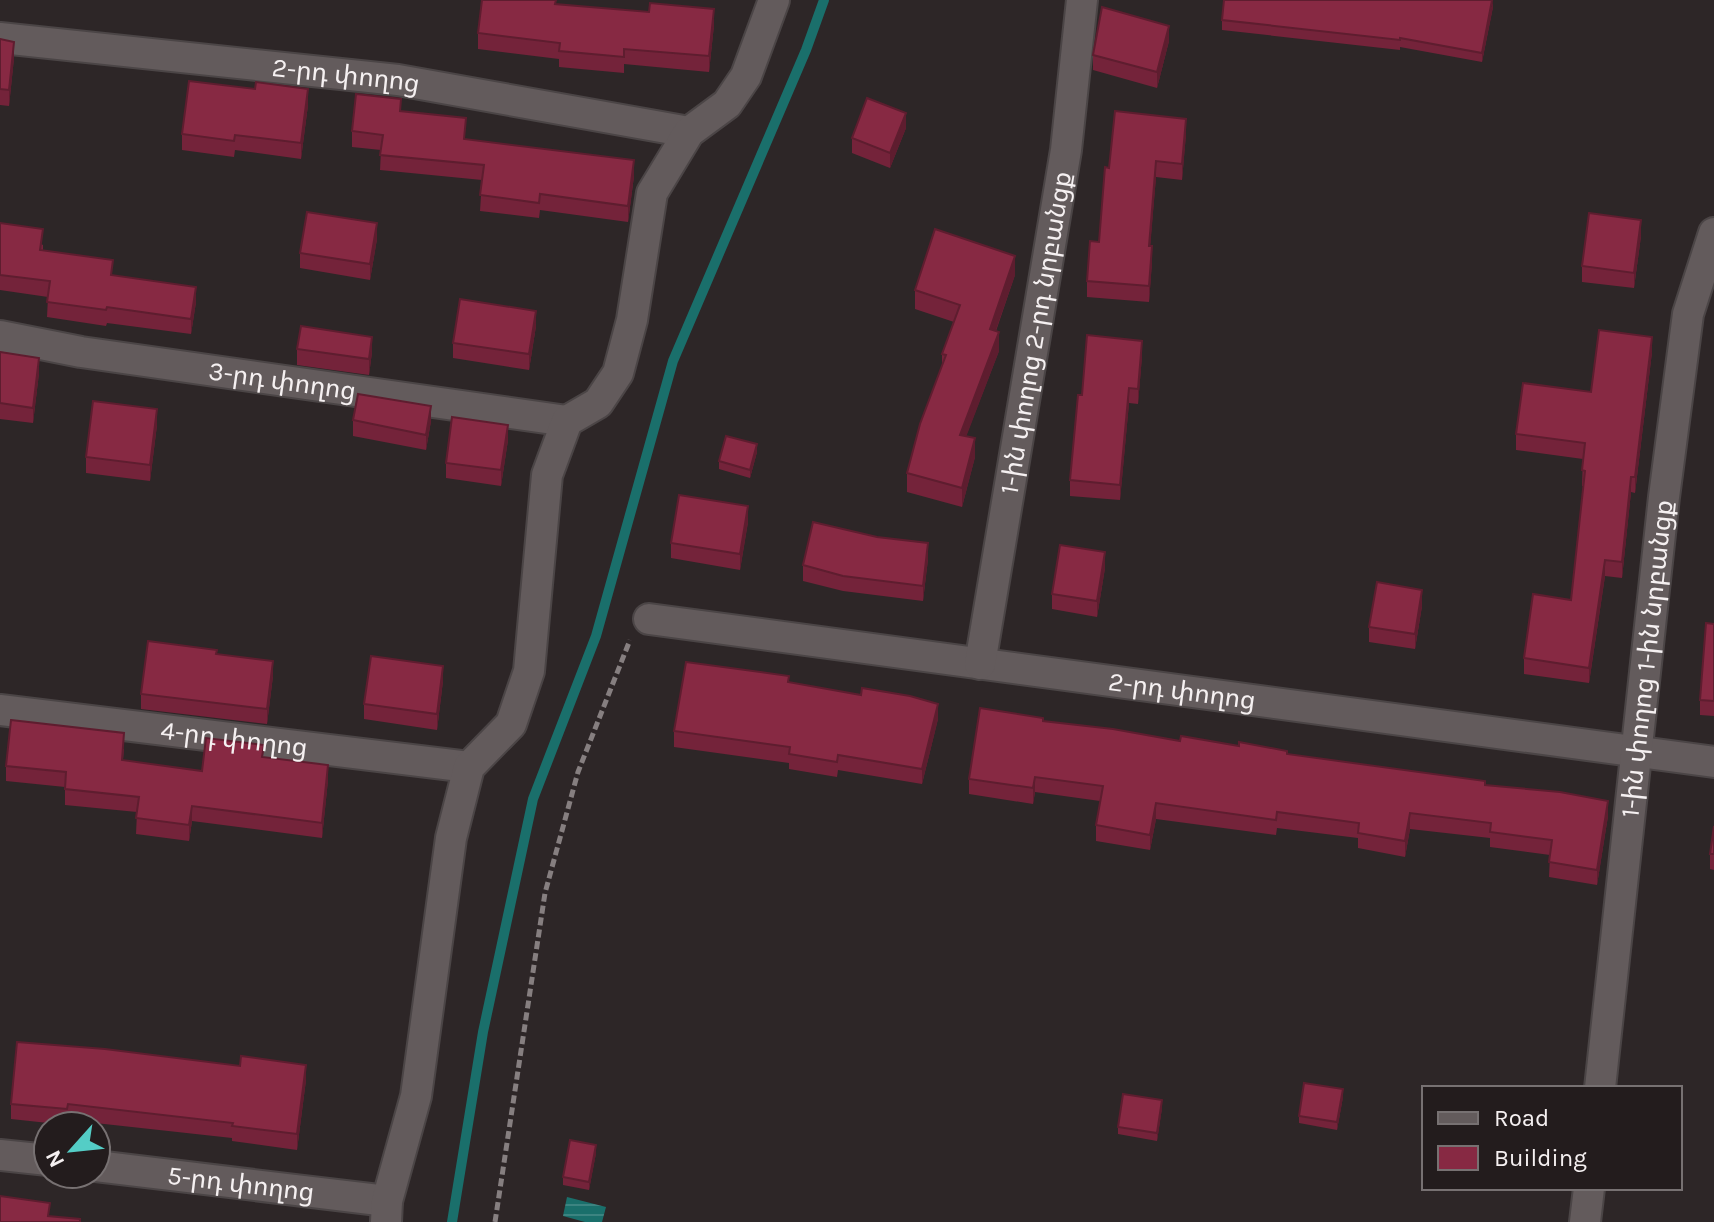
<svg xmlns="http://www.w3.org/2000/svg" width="1714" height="1222" font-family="Karla,'Noto Sans Armenian',sans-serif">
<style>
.water{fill:url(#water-rules)}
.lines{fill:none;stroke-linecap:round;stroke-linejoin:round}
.stream{stroke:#1a6f6b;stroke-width:10}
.minor-casing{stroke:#4b4546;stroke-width:34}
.path{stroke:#867f80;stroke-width:5;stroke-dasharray:8 4;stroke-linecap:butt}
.minor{stroke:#635b5c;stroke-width:30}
.wall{fill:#74233a}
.shaded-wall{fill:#5e1d2f}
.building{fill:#872943;stroke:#5e1d2f;stroke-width:2}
.labels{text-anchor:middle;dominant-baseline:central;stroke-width:7;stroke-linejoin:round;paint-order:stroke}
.street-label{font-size:26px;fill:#f5f0f1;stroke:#231c1d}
</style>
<defs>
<pattern id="water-rules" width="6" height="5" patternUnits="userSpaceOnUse" patternTransform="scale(2)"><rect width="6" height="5" fill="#1a6f6b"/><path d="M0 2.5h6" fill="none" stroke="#3c8481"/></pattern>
</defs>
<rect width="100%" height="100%" fill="#2d2627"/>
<path class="water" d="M567 1197 606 1207 602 1222H585L563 1216Z"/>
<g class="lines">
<path class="stream" d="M452 1222 483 1032 533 799 596 636 673 361 806 50 824 0"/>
<defs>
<g id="minor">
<path id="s1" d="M0 38 398 80 689 132"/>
<path id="s2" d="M0 336 81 352 567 421"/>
<path id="s3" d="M649 619 1714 762"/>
<path id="s4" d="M980 664 1066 150 1082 0"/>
<path id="s5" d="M0 710 469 767"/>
<path id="s6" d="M1600 1088 1664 497 1688 314 1714 233"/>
<path d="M0 1155 48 1160"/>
<path id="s7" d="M96 1166 387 1201"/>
<path d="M386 1222 387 1201 416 1096 451 838 469 767 511 724 529 671 547 475 567 421 598 403 618 373 632 320 652 193 689 132 727 104 746 76 774 0"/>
<path d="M1585 1222 1589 1188"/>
</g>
</defs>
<use href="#minor" class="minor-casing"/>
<path class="path" d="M495 1222 545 893 578 772 630 640"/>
<use href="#minor" class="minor"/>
</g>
<g class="wall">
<path d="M556 4 714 25 709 72 624 64V73L559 67V59L478 49V33Z"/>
<path d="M1493 7 1482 62 1400 47V50L1222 30V20Z"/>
<path d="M0 39 14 58 9 106 0 105Z"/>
<path d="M1169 41 1157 88 1093 70V55Z"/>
<path d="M308 105 301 159 235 150 234 157 182 150V134Z"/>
<path d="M401 111 465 139 634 176 628 222 540 210 539 218 480 211 482 180 380 170 381 150 352 147V131Z"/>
<path d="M906 128 890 168 852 153V138Z"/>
<path d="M1186 134 1182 180 1156 177 1150 246 1152 262 1149 302 1087 297V281L1099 242 1109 168Z"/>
<path d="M0 223 43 245V250L113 275 196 302 191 334 107 323 106 326 47 317 48 297 0 290Z"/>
<path d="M1641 236 1634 288 1582 282V266Z"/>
<path d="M377 239 370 280 300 268V253Z"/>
<path d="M1015 275 996 331 999 351 966 436 975 457 962 507 907 492V473L942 365V354L954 322 915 309V290Z"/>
<path d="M536 326 529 370 453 358V343Z"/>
<path d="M297 349 372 352 369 375 297 365Z"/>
<path d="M0 352 39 373 33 423 0 419Z"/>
<path d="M1652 352 1635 493 1631 492 1622 578 1605 576 1589 683 1524 674V658L1571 600 1584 486H1582L1583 459 1516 450V434L1591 392Z"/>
<path d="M1142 356 1138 404 1129 403 1120 500 1070 496V480L1082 395Z"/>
<path d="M353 420 431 421 426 450 353 436Z"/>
<path d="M157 425 150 481 86 473V457Z"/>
<path d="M508 440 501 486 446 478V463Z"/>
<path d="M757 452 750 478 719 469V461Z"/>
<path d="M748 522 740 570 671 558V543Z"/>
<path d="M928 559 923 601 843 591 803 581V565Z"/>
<path d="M1105 568 1097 617 1052 609V594Z"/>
<path d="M1422 606 1415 649 1369 642V627Z"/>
<path d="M1714 624V716L1700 715V700Z"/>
<path d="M217 655 273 676 267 724 141 709V694Z"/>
<path d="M443 681 437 730 364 719V704Z"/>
<path d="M789 682 938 719 922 784 838 770 837 777 789 769V763L674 747V731Z"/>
<path d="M1043 721 1180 741 1239 746 1485 785 1608 816 1597 885 1549 877 1550 855 1490 847V838L1410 829 1405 857 1358 848V838L1277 828 1276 835 1156 819 1150 850 1096 841V825L1100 801 1035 792 1033 804 969 794V779Z"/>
<path d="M124 749 123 760 202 771 264 757 328 780 322 838 192 821 189 841 136 834 137 812 65 805V787L6 781V766Z"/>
<path d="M1714 826V870L1710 869V854Z"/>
<path d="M306 1080 297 1150 232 1141V1138L68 1120 67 1125 11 1119V1104Z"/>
<path d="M1343 1097 1337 1130 1299 1123V1116Z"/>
<path d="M1162 1108 1157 1141 1118 1134V1127Z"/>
<path d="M596 1153 589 1190 563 1185V1177Z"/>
</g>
<g class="shaded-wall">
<path d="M1493 0V7L1482 62V53Z"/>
<path d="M714 9V25L709 72V56Z"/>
<path d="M1169 26V41L1157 88V72Z"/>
<path d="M14 42V58L9 106V90Z"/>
<path d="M308 89V105L301 159V143Z"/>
<path d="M906 113V128L890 168V153Z"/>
<path d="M1186 119V134L1182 180V164Z"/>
<path d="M634 160V176L628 222V206Z"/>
<path d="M1156 161V177L1149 262V246Z"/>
<path d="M1641 220V236L1634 288V273Z"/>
<path d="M377 223V239L370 280V264Z"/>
<path d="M1152 246V262L1149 302V286Z"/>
<path d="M1015 256V275L990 347V329Z"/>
<path d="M196 287V302L191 334V319Z"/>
<path d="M536 311V326L529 370V354Z"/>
<path d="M999 332V351L960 453V435Z"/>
<path d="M372 337V352L369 375V359Z"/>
<path d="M1652 337V352L1635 493V477Z"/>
<path d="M1142 341V356L1138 404V389Z"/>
<path d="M39 358V373L33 423V408Z"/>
<path d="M1129 388V403L1120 500V485Z"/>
<path d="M431 406V421L426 450V435Z"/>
<path d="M157 409V425L150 481V465Z"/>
<path d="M508 425V440L501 486V470Z"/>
<path d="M975 438V457L962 507V488Z"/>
<path d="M757 444V452L750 478V470Z"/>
<path d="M1631 477V492L1622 578V562Z"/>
<path d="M748 506V522L740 570V554Z"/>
<path d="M928 543V559L923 601V586Z"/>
<path d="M1105 552V568L1097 617V601Z"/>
<path d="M1605 560V576L1589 683V668Z"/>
<path d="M1422 590V606L1415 649V634Z"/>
<path d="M273 661V676L267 724V709Z"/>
<path d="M443 666V681L437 730V714Z"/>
<path d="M938 704V719L922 784V769Z"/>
<path d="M328 765V780L322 838V823Z"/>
<path d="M1035 777V792L1033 804V788Z"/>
<path d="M1608 801V816L1597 885V870Z"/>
<path d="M1156 803V819L1150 850V835Z"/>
<path d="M192 806V821L189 841V825Z"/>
<path d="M1410 813V829L1405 857V841Z"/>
<path d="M306 1065V1080L297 1150V1134Z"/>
<path d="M1343 1089V1097L1337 1130V1122Z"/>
<path d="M1162 1100V1108L1157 1141V1133Z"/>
<path d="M596 1145V1153L589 1190V1182Z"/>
</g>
<g class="building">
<path d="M482 0H556L555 4 649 12 650 3 714 9 709 56 624 49V57L559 51 560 43 478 33Z"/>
<path d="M1224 0H1492L1482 53 1400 38V40L1222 20Z"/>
<path d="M1102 7 1169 26 1157 72 1093 55Z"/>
<path d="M0 39 14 42 9 90 0 89Z"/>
<path d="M189 81 255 89 256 82 308 89 301 143 235 135 234 141 182 134Z"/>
<path d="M356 94 401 99 400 111 466 118 464 139 634 160 628 206 540 194 539 203 480 195 484 165 380 155 383 135 352 131Z"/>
<path d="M867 98 906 113 890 153 852 138Z"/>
<path d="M1115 111 1186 119 1182 164 1156 161 1149 246H1152L1149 286 1087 281 1090 241 1099 242 1105 167 1109 168Z"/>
<path d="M307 212 377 223 370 264 300 253Z"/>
<path d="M1589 213 1641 220 1634 273 1582 266Z"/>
<path d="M0 223 43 229 40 250 113 260 111 275 196 287 191 319 107 307 106 310 47 302 50 281 0 275Z"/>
<path d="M935 229 1015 256 990 329 999 332 960 435 975 438 962 488 907 473 920 424 946 355 942 354 960 305 915 290Z"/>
<path d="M460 299 536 311 529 354 453 343Z"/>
<path d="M301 326 372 337 369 359 297 349Z"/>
<path d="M1599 330 1652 337 1635 477H1631L1622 562 1605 560 1589 668 1524 658 1533 594 1571 600 1585 471 1582 470 1585 443 1516 434 1523 383 1591 392Z"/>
<path d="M1087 335 1142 341 1138 389 1129 388 1120 485 1070 480 1078 395H1082Z"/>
<path d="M0 352 39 358 33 408 0 403Z"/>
<path d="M358 394 431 406 426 435 353 420Z"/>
<path d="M93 401 157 409 150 465 86 457Z"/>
<path d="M452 417 508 425 501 470 446 463Z"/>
<path d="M726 436 757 444 750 470 719 461Z"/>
<path d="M679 495 748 506 740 554 671 543Z"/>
<path d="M813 522 877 537 928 543 923 586 843 576 803 565Z"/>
<path d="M1060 545 1105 552 1097 601 1052 594Z"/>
<path d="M1377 582 1422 590 1415 634 1369 627Z"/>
<path d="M1706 623 1714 624V701L1700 700Z"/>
<path d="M148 641 217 650 216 654 273 661 267 709 141 694Z"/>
<path d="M371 656 443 666 437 714 364 704Z"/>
<path d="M686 662 789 676 788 682 861 695 862 688 910 696 938 704 922 769 838 755 837 762 789 754 790 747 674 731Z"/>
<path d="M980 708 1043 718V721L1113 729 1180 741 1181 736 1239 746V742L1287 751V754L1485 781V785L1560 792 1608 801 1597 870 1549 862 1552 840 1490 832 1491 823 1410 813 1405 841 1358 833 1359 823 1277 812 1276 820 1156 803 1150 835 1096 825 1103 786 1035 777 1033 788 969 779Z"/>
<path d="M11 720 124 733 122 760 202 771 206 738 264 745 262 757 328 765 322 823 192 806 189 825 136 818 139 797 65 789 66 772 6 766Z"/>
<path d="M1714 826V854H1710Z"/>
<path d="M17 1042 105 1049 240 1066 241 1056 306 1065 297 1134 232 1126 233 1123 68 1104 67 1109 11 1104Z"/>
<path d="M1304 1083 1343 1089 1337 1122 1299 1116Z"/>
<path d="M1123 1094 1162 1100 1157 1133 1118 1127Z"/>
<path d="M570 1140 596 1145 589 1182 563 1177Z"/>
<path d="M0 1196 50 1203 48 1216 80 1219V1222H0Z"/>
</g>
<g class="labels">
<g class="street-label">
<text stroke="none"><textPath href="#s1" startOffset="348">2-րդ փողոց</textPath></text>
<text stroke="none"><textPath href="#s4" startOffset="336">1-ին փողոց 2-րդ նրբանցք</textPath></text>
<text stroke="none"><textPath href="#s2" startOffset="286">3-րդ փողոց</textPath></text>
<text stroke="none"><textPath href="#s6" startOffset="432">1-ին փողոց 1-ին նրբանցք</textPath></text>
<text stroke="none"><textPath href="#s3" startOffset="538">2-րդ փողոց</textPath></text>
<text stroke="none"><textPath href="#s5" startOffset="236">4-րդ փողոց</textPath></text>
<text stroke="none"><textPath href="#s7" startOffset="146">5-րդ փողոց</textPath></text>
</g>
</g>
<rect x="1422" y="1086" width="260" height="104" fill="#231c1d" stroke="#777172" stroke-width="2"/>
<rect x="1438" y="1112" width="40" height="12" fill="#635b5c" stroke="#777172" stroke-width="2"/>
<text x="1494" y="1126" font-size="24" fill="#f5f0f1">Road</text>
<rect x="1438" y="1146" width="40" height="24" fill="#872943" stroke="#777172" stroke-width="2"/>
<text x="1494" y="1166" font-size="24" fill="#f5f0f1">Building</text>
<g transform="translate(72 1150) rotate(243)"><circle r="38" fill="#231c1d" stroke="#777172" stroke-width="2"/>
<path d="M0-6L14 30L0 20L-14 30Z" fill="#54cdc6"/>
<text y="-12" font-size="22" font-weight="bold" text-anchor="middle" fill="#f5f0f1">N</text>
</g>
</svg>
